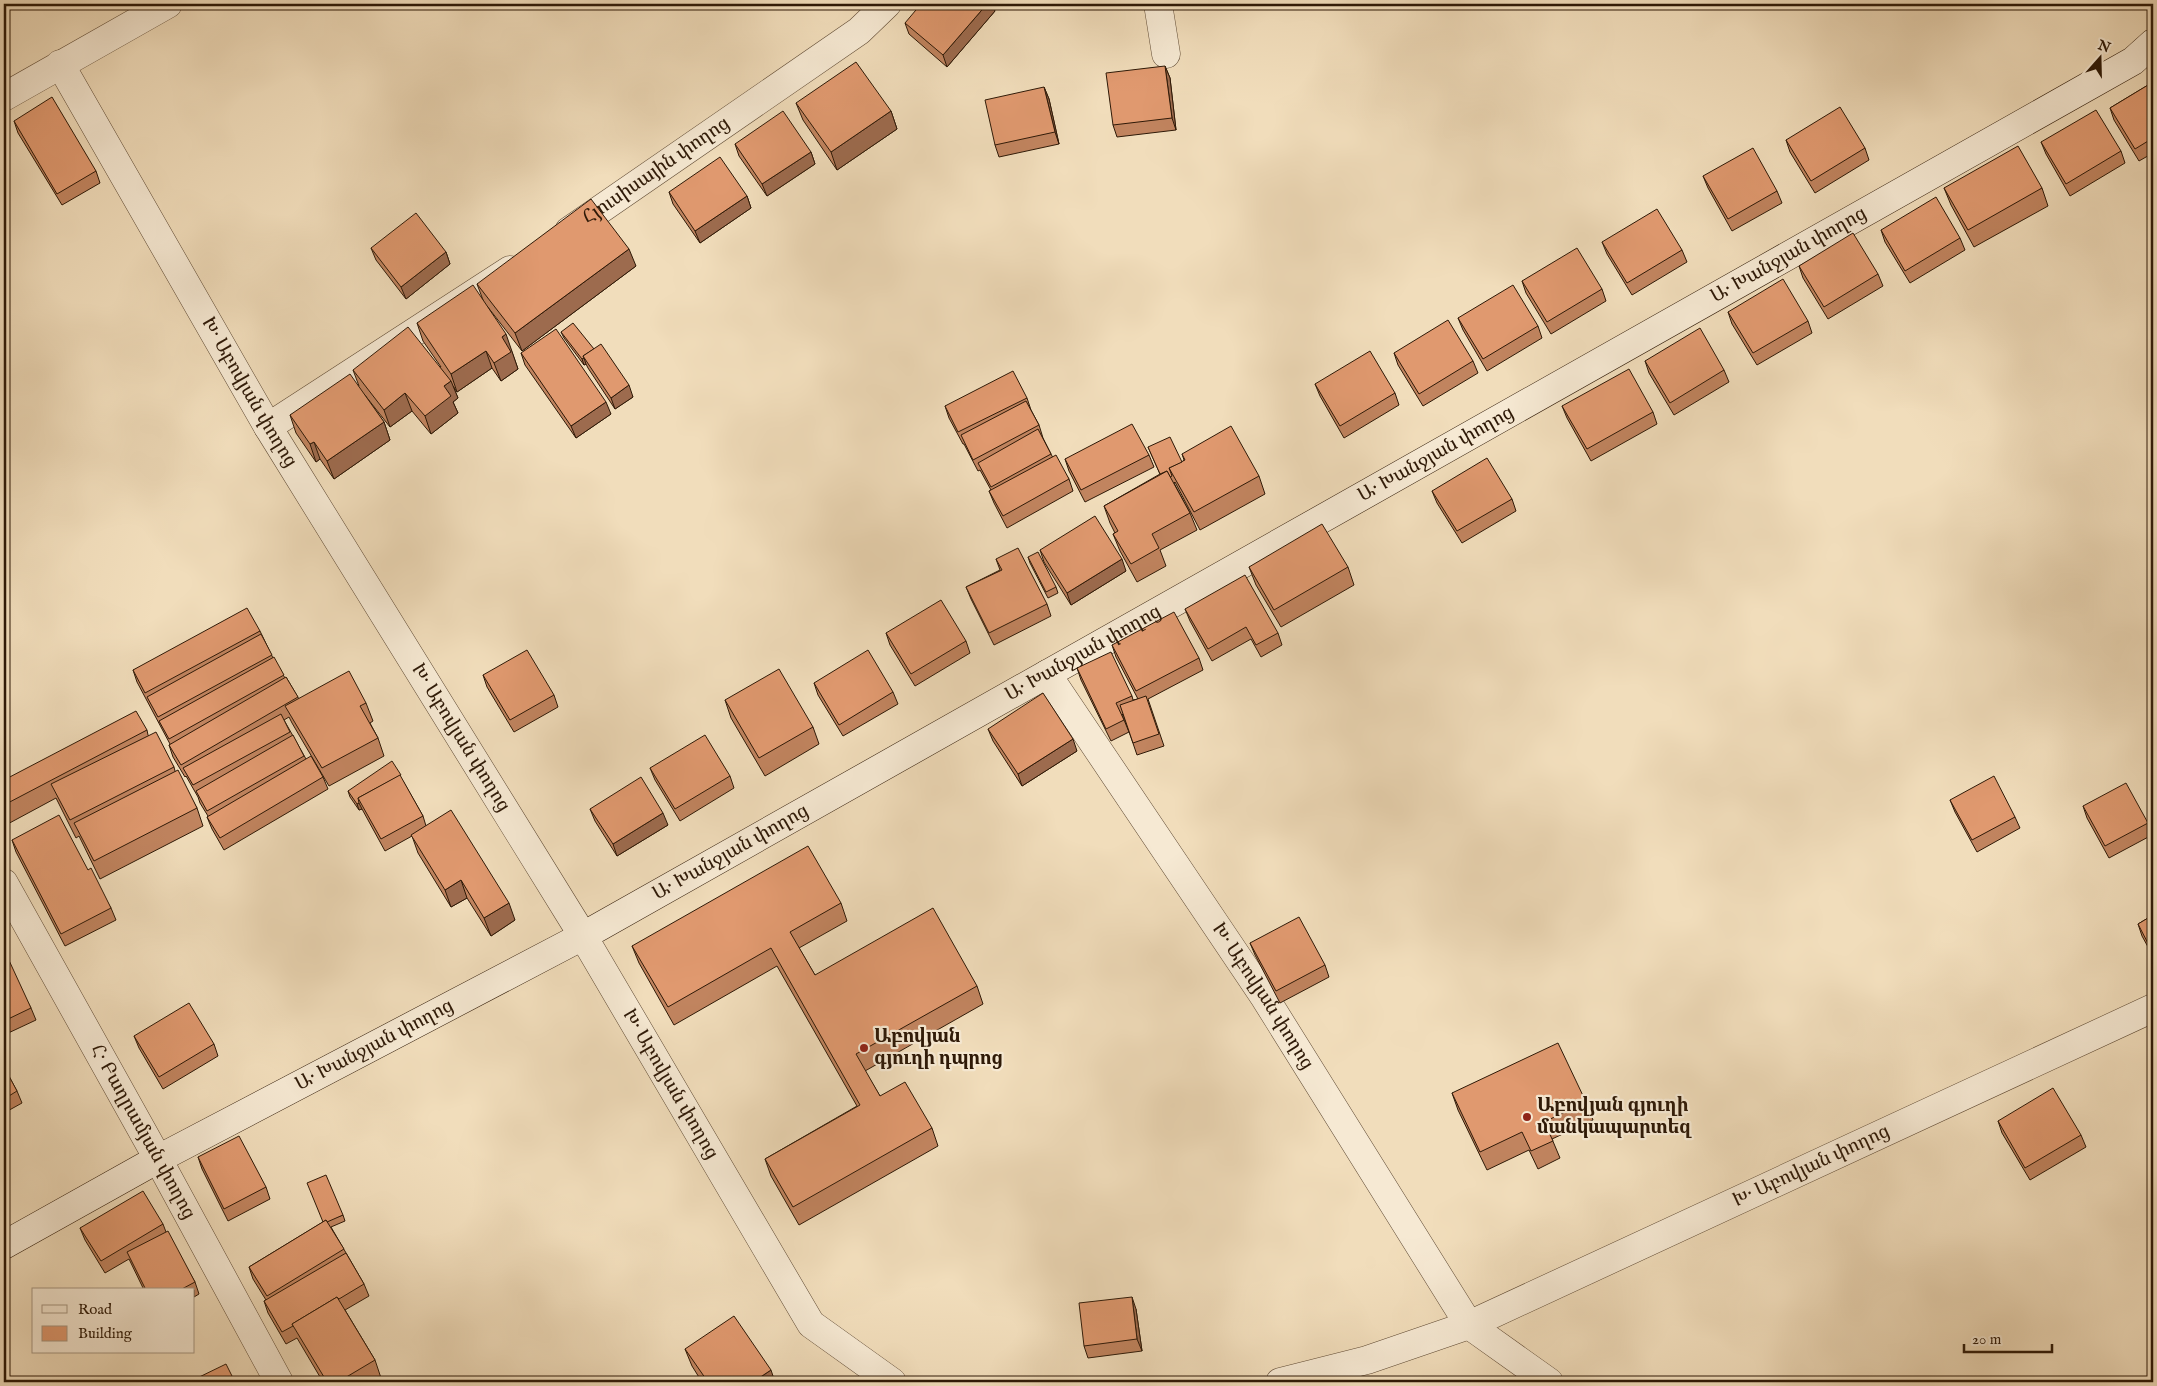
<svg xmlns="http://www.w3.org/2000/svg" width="2157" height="1386" font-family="'IM FELL English','Noto Serif Armenian',serif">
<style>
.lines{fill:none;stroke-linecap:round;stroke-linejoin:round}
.street-casing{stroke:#5f4a34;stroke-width:29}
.secondary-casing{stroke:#2e1907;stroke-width:29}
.street{stroke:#f6e9d3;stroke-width:28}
.secondary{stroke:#f6e9d3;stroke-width:28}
.wall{fill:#c1845f;stroke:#2e1907}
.shaded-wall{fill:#9d6b4e;stroke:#2e1907}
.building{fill:#e0996f;stroke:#2e1907}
.poi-dot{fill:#8f2418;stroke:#f6e9d3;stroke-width:2}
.labels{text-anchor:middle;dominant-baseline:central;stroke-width:4.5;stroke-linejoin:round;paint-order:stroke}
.street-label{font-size:19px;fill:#2e1907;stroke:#f6e9d3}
.poi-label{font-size:19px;font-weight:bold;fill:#2e1907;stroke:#f6e9d3;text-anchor:start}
</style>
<rect width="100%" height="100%" fill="#f1ddbb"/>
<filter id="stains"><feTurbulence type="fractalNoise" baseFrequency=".004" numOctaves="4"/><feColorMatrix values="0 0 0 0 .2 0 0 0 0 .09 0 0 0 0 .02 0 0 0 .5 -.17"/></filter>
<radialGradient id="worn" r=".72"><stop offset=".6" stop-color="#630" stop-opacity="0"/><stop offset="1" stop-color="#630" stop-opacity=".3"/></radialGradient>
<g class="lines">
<defs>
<g id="street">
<path d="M1158 4 1166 54"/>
<path id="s1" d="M60 64 268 427 583 936 811 1324 892 1382"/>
<path d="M4 97 168 4"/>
<path id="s2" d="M569 231 859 31 887 4"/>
<path d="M268 427 510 270"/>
<path id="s3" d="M1047 674 1265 998 1469 1325 1549 1382"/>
<path id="s4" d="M4 883 158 1159 279 1382"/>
<path id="s5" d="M1280 1382 1367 1360 1469 1325 2153 1008"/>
</g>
<g id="secondary">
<path id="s6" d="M4 1245 158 1159 583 936 2133 61 2153 43"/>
</g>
</defs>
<use href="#street" class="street-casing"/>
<use href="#secondary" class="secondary-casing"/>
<use href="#street" class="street"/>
<use href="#secondary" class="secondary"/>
</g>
<g class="wall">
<path d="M2057 4H2153V8L2058 6Z"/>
<path d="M995 11 947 67 909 34 905 23Z"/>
<path d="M1165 66 1170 78 1176 130 1117 137 1113 125Z"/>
<path d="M2153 82V153L2139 161 2114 120 2110 108Z"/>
<path d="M1044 87 1049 99 1059 144 999 157 995 145Z"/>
<path d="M796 103 891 111 897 129 837 170 803 120Z"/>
<path d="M14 121 96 171 100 183 62 205 18 133Z"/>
<path d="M1786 140 1865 148 1869 160 1815 193 1790 152Z"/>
<path d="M2041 142 2121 151 2125 163 2070 196 2046 154Z"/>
<path d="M735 144 811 152 815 164 767 196 739 156Z"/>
<path d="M1703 176 1777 191 1782 203 1732 231 1708 188Z"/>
<path d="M1944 188H2042L2048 206 1974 247 1951 205Z"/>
<path d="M669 192 747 196 751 208 700 243 673 204Z"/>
<path d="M1881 230 1960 238 1965 250 1910 283 1885 242Z"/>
<path d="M1602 242 1682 250 1687 262 1632 295 1607 254Z"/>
<path d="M371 248 446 252 450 264 406 299 376 260Z"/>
<path d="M636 266 522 351 487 306 512 352 518 369 501 381 492 368 457 392 453 386 458 398 453 402 458 413 431 434 412 411 390 427 364 394 384 422 390 440 334 479 320 459 316 462 296 433 290 415 359 386 353 370 441 367 423 341 417 323 483 300 477 284Z"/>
<path d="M1799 266 1878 274 1883 286 1828 319 1803 278Z"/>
<path d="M1522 281 1602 289 1606 301 1551 334 1526 293Z"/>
<path d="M1728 312 1808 321 1812 333 1757 365 1732 324Z"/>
<path d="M1458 318 1538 326 1542 338 1487 371 1463 330Z"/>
<path d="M561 332 594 349 633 397 615 409 588 368 586 364 584 365 564 338Z"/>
<path d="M521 353 611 414 576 438 525 365Z"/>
<path d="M1394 353 1473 361 1478 373 1423 406 1398 365Z"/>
<path d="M1645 361 1724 370 1729 382 1674 415 1649 373Z"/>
<path d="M1315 384 1395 393 1399 405 1344 438 1320 396Z"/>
<path d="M1027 398 1031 410 1039 425 1043 438 1052 456 1069 479 1073 491 1007 528 994 503 989 491 991 490 980 470 978 471 964 444H963L949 418 945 406Z"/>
<path d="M1562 406 1653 412 1657 424 1591 461 1567 418Z"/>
<path d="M1148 447 1182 462 1184 460 1182 454 1259 476 1265 494 1200 530 1175 482 1174 483 1190 513 1197 530 1160 550 1166 566 1137 582 1120 551 1113 534 1115 533 1110 523 1104 506 1160 474Z"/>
<path d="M1149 455 1154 467 1085 502 1069 471 1065 459Z"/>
<path d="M1432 491 1512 499 1516 511 1462 543 1437 503Z"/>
<path d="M1040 550 1126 571 1071 605 1044 562Z"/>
<path d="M1028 557 1056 587 1058 593 1048 598 1030 563Z"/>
<path d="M996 559 1047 604 1051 616 994 645 971 599 966 587 1000 570Z"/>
<path d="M1249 567H1348L1354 585 1281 627 1256 585Z"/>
<path d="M1185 609 1278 633 1282 645 1261 657 1251 639 1212 661 1190 621Z"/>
<path d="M260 631 273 658 285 678 286 677 299 699 366 703 373 721 370 723 378 738 384 756 329 786 292 723 289 717 284 720 306 759 323 777 328 789 224 850 212 829 207 817 208 816 200 803 198 797 186 776 185 777 173 757 169 745 170 744 137 682 133 670Z"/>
<path d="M886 633 966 641 970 653 915 686 890 645Z"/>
<path d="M1112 645 1199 658 1203 670 1148 699 1164 746 1137 755 1123 714 1122 715 1129 732 1111 741 1081 680 1077 668 1132 696 1133 700 1138 699 1116 657Z"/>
<path d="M483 675 554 695 558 707 514 732 487 687Z"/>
<path d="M814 683 893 692 898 704 843 736 818 695Z"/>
<path d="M725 700 813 727 819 744 765 776 731 718Z"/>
<path d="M4 715 6 721 4 722Z"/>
<path d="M988 729 1077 751 1022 786 993 741Z"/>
<path d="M147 730 148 735 174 767 175 771 197 808 203 826 100 879 79 836 76 838 56 798 4 826V780Z"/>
<path d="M650 768 730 776 734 788 680 821 655 780Z"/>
<path d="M403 781 423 816 426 826 515 920 491 936 467 898 451 907 418 853 412 836 385 851 362 809 359 810 350 797 348 791Z"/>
<path d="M1950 800 2015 817 2020 828 1977 852 1955 812Z"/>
<path d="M2083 806 2148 823 2152 835 2109 858 2087 818Z"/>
<path d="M590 809 668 825 617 856 595 821Z"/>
<path d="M12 840 88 870 111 908 116 920 65 946 16 852Z"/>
<path d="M841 903 847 921 799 948 815 975 977 986 983 1004 865 1071 880 1096 932 1128 938 1146 799 1225 771 1176 765 1159 857 1106 777 966 674 1025 639 963 632 946Z"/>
<path d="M2153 915V956L2142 936 2138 924Z"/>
<path d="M1250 943 1325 965 1329 977 1280 1003 1255 955Z"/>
<path d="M4 957 31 1008 36 1020 4 1035Z"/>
<path d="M134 1036 214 1044 218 1056 163 1089 139 1048Z"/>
<path d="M4 1067 17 1091 22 1103 4 1113Z"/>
<path d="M1452 1093 1586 1102 1593 1120 1552 1139 1560 1158 1538 1169 1529 1150 1487 1170 1458 1110Z"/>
<path d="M1998 1121 2081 1135 2086 1147 2030 1180 2002 1133Z"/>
<path d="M198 1157 266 1187 270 1199 228 1221 202 1169Z"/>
<path d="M343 1215 345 1221 331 1227 364 1284 369 1296 345 1310 375 1360 381 1378 374 1382H323L297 1338 286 1344 268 1313 264 1301 266 1300 253 1279 249 1267 323 1222Z"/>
<path d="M163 1224 166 1232 195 1282 199 1294 194 1297V1290H144L129 1259 105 1273 85 1240 80 1228Z"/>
<path d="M1136 1309 1142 1351 1088 1358 1084 1346Z"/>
<path d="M685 1349 775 1382H702L692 1366Z"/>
</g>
<g class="shaded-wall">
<path d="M987 4H993L995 11 947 67 943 55Z"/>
<path d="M1165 66 1170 78 1176 130 1172 118Z"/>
<path d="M1044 87 1049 99 1059 144 1055 132Z"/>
<path d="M891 111 897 129 837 170 831 152Z"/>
<path d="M811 152 815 164 767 196 762 184Z"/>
<path d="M747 196 751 208 700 243 695 231Z"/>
<path d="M629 249 636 266 522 351 515 333Z"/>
<path d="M446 252 450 264 406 299 401 287Z"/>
<path d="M506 334 518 369 501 381 494 363 502 337Z"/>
<path d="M486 351 492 368 457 392 451 374Z"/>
<path d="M584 358 586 364 584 365 582 359Z"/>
<path d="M451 381 458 398 453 402 458 413 431 434 425 416 444 386Z"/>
<path d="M629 385 633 397 615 409 611 398Z"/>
<path d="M405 393 412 411 390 427 384 410Z"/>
<path d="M606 402 611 414 576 438 571 426Z"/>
<path d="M384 422 390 440 334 479 327 461Z"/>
<path d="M314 442 320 459 316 462 310 444Z"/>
<path d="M1122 559 1126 571 1071 605 1067 593Z"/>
<path d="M1073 739 1077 751 1022 786 1018 774Z"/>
<path d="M359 803 362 809 359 810 357 804Z"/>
<path d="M663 813 668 825 617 856 613 844Z"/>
<path d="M461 880 467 898 451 907 445 890Z"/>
<path d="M509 903 515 920 491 936 484 918Z"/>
<path d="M1132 1297 1136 1309 1142 1351 1137 1339Z"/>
<path d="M771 1370 775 1382H753Z"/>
</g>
<g class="building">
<path d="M921 4H987L943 55 905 23Z"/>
<path d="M856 62 891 111 831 152 796 103Z"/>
<path d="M1165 66 1172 118 1113 125 1106 73Z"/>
<path d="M2153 82V138L2135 149 2110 108Z"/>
<path d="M1044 87 1055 132 995 145 985 100Z"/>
<path d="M52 97 96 171 57 194 14 121Z"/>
<path d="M1840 107 1865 148 1811 181 1786 140Z"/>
<path d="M2096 110 2121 151 2066 184 2041 142Z"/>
<path d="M783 111 811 152 762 184 735 144Z"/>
<path d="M2018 146 2042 188 1968 230 1944 188Z"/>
<path d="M1753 148 1777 191 1728 219 1703 176Z"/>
<path d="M720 157 747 196 695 231 669 192Z"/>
<path d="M1936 197 1960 238 1905 271 1881 230Z"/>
<path d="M591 199 629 249 515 333 477 284Z"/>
<path d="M1657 209 1682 250 1627 283 1602 242Z"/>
<path d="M416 213 446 252 401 287 371 248Z"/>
<path d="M1853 233 1878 274 1824 307 1799 266Z"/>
<path d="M1577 248 1602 289 1547 322 1522 281Z"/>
<path d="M1783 279 1808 321 1753 353 1728 312Z"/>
<path d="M473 285 506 334 502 337 511 352 494 363 486 351 451 374 417 323Z"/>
<path d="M1513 285 1538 326 1483 359 1458 318Z"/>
<path d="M1448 320 1473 361 1419 394 1394 353Z"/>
<path d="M573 323 594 349 583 356 584 358 582 359 561 332Z"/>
<path d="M408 327 451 381 444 386 451 396 425 416 405 393 384 410 353 370Z"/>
<path d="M1700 328 1724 370 1670 403 1645 361Z"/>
<path d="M556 329 606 402 571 426 521 353Z"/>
<path d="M601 344 629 385 611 398 583 356Z"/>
<path d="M1370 351 1395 393 1340 426 1315 384Z"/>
<path d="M1629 369 1653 412 1587 449 1562 406Z"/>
<path d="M1013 371 1027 398 958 432 945 406Z"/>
<path d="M350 374 384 422 327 461 314 442 310 444 290 415Z"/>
<path d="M1026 401 1039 425 973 460 961 435Z"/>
<path d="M1132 424 1149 455 1081 490 1065 459Z"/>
<path d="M1231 426 1259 476 1194 512 1169 468 1185 460 1182 454Z"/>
<path d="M1038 429 1051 454 991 487 978 463Z"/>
<path d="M1170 437 1182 462 1169 468 1172 476 1170 477 1167 471 1160 474 1148 447Z"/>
<path d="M1056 455 1069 479 1003 516 989 491Z"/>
<path d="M1487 458 1512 499 1457 531 1432 491Z"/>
<path d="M1167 471 1190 513 1152 534 1159 548 1131 564 1113 534 1118 531 1104 506Z"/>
<path d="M1095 516 1122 559 1067 593 1040 550Z"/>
<path d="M1322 524 1348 567 1274 610 1249 567Z"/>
<path d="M1018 548 1047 604 989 633 966 587 1002 570 996 559Z"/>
<path d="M1038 552 1056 587 1046 592 1028 557Z"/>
<path d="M1245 575 1278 633 1256 645 1246 627 1208 649 1185 609Z"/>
<path d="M941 600 966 641 911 674 886 633Z"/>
<path d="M247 608 260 631 145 693 133 670Z"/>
<path d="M1174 612 1199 658 1136 691 1112 645Z"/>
<path d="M261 634 272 655 158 717 147 697Z"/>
<path d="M527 650 554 695 510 720 483 675Z"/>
<path d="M868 650 893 692 839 725 814 683Z"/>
<path d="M1111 652 1132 696 1116 703 1124 720 1106 729 1077 668Z"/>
<path d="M274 657 284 675 169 739 159 721Z"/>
<path d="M779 669 813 727 759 758 725 700Z"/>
<path d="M349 671 366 703 360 706 378 738 322 768 285 706Z"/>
<path d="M286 677 298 697 181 765 169 745Z"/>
<path d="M1043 693 1073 739 1018 774 988 729Z"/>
<path d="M1146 696 1159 734 1133 743 1120 705Z"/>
<path d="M136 711 147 730 4 805V780Z"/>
<path d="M281 714 290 732 193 785 183 768Z"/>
<path d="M156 732 174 767 70 820 51 784Z"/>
<path d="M293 735 304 756 207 811 196 791Z"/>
<path d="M705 735 730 776 675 809 650 768Z"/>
<path d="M311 756 323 777 220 838 207 817Z"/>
<path d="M392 761 401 775 358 798 359 803 357 804 348 791Z"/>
<path d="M178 770 197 808 94 861 74 823Z"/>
<path d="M400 775 423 816 381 839 358 798Z"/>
<path d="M1994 776 2015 817 1972 840 1950 800Z"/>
<path d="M641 777 663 813 613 844 590 809Z"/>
<path d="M2126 783 2148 823 2105 846 2083 806Z"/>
<path d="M451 810 509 903 484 918 461 880 445 890 411 835Z"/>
<path d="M59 815 88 870 91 868 111 908 61 934 12 840Z"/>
<path d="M808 846 841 903 790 932 815 975 933 908 977 986 856 1054 880 1096 905 1082 932 1128 793 1207 765 1159 860 1105 771 948 668 1007 632 946Z"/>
<path d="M2153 915V953L2138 924Z"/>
<path d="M1299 917 1325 965 1276 991 1250 943Z"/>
<path d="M7 956 31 1008 4 1021V957Z"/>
<path d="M189 1003 214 1044 159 1077 134 1036Z"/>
<path d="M1558 1043 1586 1102 1544 1122 1553 1141 1531 1151 1522 1132 1480 1152 1452 1093Z"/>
<path d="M4 1067 17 1091 4 1099Z"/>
<path d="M2053 1088 2081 1135 2025 1168 1998 1121Z"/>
<path d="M239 1136 266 1187 224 1209 198 1157Z"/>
<path d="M326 1175 343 1215 327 1222 326 1220 323 1222 307 1183Z"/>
<path d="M143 1191 163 1224 101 1261 80 1228Z"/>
<path d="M326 1220 344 1249 267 1296 249 1267Z"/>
<path d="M168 1231 195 1282 180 1290H146L127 1252Z"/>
<path d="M346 1253 364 1284 339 1299 337 1297 292 1324 293 1326 282 1332 264 1301Z"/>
<path d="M337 1297 375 1360 338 1382H327L292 1324Z"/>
<path d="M1132 1297 1137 1339 1084 1346 1079 1303Z"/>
<path d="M734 1316 771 1370 753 1382H708L685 1349Z"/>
<path d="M226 1364 235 1382H189Z"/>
</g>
<g class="poi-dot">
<circle cx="864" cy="1048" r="5"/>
<circle cx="1527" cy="1117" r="5"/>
</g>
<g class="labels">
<g class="street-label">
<text stroke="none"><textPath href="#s2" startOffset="106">Հյուսիսային փողոց</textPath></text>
<text stroke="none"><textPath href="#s6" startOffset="2041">Ա․ Խանջյան փողոց</textPath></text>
<text stroke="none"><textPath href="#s1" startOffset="379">Խ․ Աբովյան փողոց</textPath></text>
<text stroke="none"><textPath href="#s6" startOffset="1636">Ա․ Խանջյան փողոց</textPath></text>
<text stroke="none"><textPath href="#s6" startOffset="1231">Ա․ Խանջյան փողոց</textPath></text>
<text stroke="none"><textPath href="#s1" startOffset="784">Խ․ Աբովյան փողոց</textPath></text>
<text stroke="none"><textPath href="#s6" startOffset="826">Ա․ Խանջյան փողոց</textPath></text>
<text stroke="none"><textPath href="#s3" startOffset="388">Խ․ Աբովյան փողոց</textPath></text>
<text stroke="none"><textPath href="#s6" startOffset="421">Ա․ Խանջյան փողոց</textPath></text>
<text stroke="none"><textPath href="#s1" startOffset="1189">Խ․ Աբովյան փողոց</textPath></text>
<text stroke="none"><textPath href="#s4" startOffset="285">Հ․ Բաղրամյան փողոց</textPath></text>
<text stroke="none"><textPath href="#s5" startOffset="575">Խ․ Աբովյան փողոց</textPath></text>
</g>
<g class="poi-label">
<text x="874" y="1037">Աբովյան<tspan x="874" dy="22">գյուղի դպրոց</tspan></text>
<text x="1537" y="1106">Աբովյան գյուղի<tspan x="1537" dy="22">մանկապարտեզ</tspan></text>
</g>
</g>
<rect width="2157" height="1386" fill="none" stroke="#f1ddbb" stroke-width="20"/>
<rect x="5" y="5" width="2147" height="1376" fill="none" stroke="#2e1907" stroke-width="2.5"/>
<rect x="10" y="10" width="2137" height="1366" fill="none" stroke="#2e1907"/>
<rect x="32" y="1288" width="162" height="65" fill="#f6e9d3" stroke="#a69681"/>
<rect x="42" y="1305" width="25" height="8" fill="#f6e9d3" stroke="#a69681"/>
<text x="78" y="1314" font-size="15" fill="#2e1907">Road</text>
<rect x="42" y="1326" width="25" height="15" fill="#e0996f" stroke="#a69681"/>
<text x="78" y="1338" font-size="15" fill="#2e1907">Building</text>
<g transform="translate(2100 58) rotate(20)" stroke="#f6e9d3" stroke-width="4" paint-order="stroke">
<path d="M0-4L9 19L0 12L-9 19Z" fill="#2e1907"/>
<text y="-8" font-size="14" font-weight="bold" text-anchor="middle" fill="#2e1907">N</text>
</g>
<path d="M1964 1344v8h88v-8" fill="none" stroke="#2e1907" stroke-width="2.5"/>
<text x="1972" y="1344" font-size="15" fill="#2e1907" stroke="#f6e9d3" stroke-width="4" paint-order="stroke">20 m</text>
<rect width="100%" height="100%" filter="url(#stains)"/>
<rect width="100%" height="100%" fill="url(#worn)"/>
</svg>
